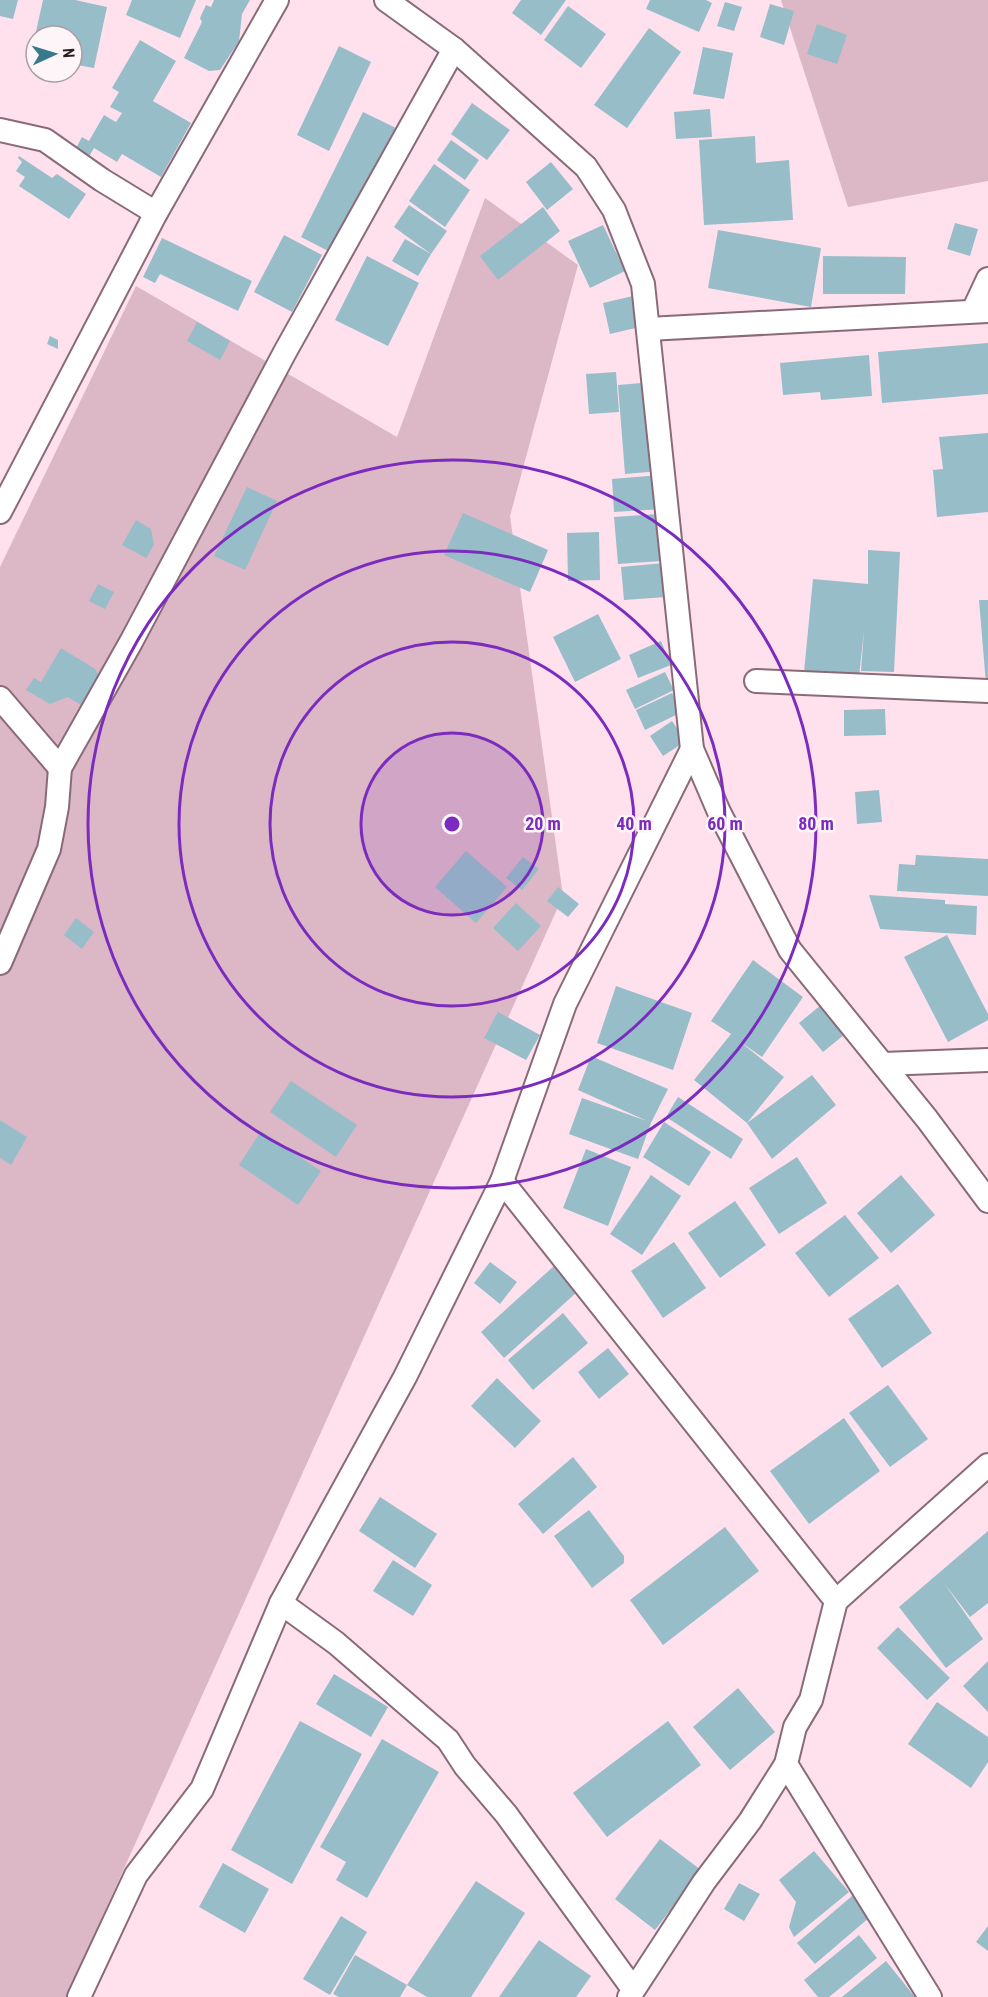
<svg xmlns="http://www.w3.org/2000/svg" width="988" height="1997" font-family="'Roboto Condensed',sans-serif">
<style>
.green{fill:#dcb7c6}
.building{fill:#97bdc9}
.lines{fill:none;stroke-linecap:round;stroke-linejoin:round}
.street-casing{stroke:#8a6a78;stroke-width:26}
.street{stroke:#fff;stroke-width:22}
.ring{fill:none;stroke:#7b2cbf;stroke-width:3}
.centre{fill:#7b2cbf;stroke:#fdf5f8;stroke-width:3}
.ring-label{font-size:18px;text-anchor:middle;font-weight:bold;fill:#7b2cbf;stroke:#fdf5f8;stroke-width:5;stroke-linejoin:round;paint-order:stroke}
</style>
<rect width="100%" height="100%" fill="#fee1ed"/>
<g class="green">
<path d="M781 0H988V181L848 207Z"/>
<path d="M485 198 578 265 510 516 563 896 66 1997H0V567L136 286 397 437Z"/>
</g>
<g class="building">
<path d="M0 0H18L13 19 0 16Z"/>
<path d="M43 0H75L107 7 94 68 72 64V36H35Z"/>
<path d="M132 0H196L180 38 126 15Z"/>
<path d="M214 0H250L242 14 239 41 220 70 209 71 184 58 202 22 200 18 206 5 211 7Z"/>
<path d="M521 0H566L541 35 512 13Z"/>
<path d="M650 0H706L712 3 699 32 646 9Z"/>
<path d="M725 2 742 7 734 31 717 26Z"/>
<path d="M770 4 794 11 784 45 760 37Z"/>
<path d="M568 6 606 34 581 68 544 40Z"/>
<path d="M817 24 847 35 837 64 807 54Z"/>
<path d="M649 28 681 52 627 128 594 105Z"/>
<path d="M140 40 176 61 153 101 191 123 161 177 122 154 117 162 94 148 87 160 74 152 82 137 89 141 104 115 116 122 122 113 110 107 119 92 112 88Z"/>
<path d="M339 46 371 62 329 151 297 135Z"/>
<path d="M703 47 733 53 724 99 693 94Z"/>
<path d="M472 103 510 130 487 160 451 134Z"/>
<path d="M710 109 712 137 676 139 674 112Z"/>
<path d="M363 112 398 129 336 255 301 237Z"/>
<path d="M755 136 756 163 789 160 793 220 704 225 699 140Z"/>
<path d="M451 140 479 160 465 180 437 160Z"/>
<path d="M19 156 52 178 57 174 86 194 69 219 19 186 25 177 16 171 22 162 18 158Z"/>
<path d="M551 162 573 189 547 210 526 182Z"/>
<path d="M434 164 470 190 445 227 409 201Z"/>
<path d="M409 205 447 231 431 254 394 227Z"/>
<path d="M543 207 560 231 498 280 480 256Z"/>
<path d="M955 223 978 229 970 256 947 249Z"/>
<path d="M603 225 625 271 590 288 568 241Z"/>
<path d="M718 230 821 248 811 307 708 288Z"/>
<path d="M284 235 322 255 292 312 254 292Z"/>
<path d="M162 238 252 281 238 311 160 274 155 283 143 277Z"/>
<path d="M405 239 431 254 418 276 392 261Z"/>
<path d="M367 256 419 283 388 346 335 320Z"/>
<path d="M823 256 906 257 905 294H823Z"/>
<path d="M637 295 644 326 610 334 603 303Z"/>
<path d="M197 322 230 341 220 360 187 341Z"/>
<path d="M50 336 58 340V349L47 344Z"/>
<path d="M988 343V394L882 403 878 352Z"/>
<path d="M869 355 872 396 821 400 820 392 783 395 780 363Z"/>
<path d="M616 372 619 412 589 414 586 374Z"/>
<path d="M653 382 660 471 625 474 618 385Z"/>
<path d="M988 433V512L937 517 933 470 943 469 939 437Z"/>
<path d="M660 475 663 509 614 512 612 479Z"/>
<path d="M247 487 277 501 245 570 214 556Z"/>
<path d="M463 513 548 550 530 592 444 555Z"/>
<path d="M658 514 661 561 618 564 614 517Z"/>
<path d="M136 520 151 529 154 545 146 558 122 545Z"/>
<path d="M599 532 600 580 568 581 567 533Z"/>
<path d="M868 550 900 552 894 672 861 671 864 630 859 677 804 672 813 579 868 584Z"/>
<path d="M664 563 666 597 624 600 621 567Z"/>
<path d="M98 584 114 592 105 609 89 601Z"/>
<path d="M979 600H988V684H986Z"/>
<path d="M598 614 621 659 575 682 553 637Z"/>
<path d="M661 641 671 665 638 678 629 655Z"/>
<path d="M61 648 95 669 100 677 84 707 68 697 50 704 26 690 34 678 41 682Z"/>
<path d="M665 672 674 690 635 709 626 690Z"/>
<path d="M672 693 682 712 645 730 636 710Z"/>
<path d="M885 709 886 735 844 736V710Z"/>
<path d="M672 721 686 741 663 756 650 736Z"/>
<path d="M879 790 882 822 857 824 855 792Z"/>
<path d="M466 851 507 887 476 923 435 887Z"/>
<path d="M916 855 988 859V896L897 891 899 864 915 865Z"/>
<path d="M523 857 539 869 522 890 506 878Z"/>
<path d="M558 887 579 904 568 917 547 901Z"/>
<path d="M869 895 945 900V904L977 906 976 935 880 929Z"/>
<path d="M516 903 541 926 518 951 493 928Z"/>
<path d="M76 918 94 932 82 949 64 935Z"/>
<path d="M947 935 988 1014V1020L948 1042 904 957Z"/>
<path d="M753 960 803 997 762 1057 739 1041 784 1077 747 1123 812 1075 836 1105 772 1159 747 1123 694 1080 731 1034 711 1021Z"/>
<path d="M616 986 692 1013 673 1070 597 1043Z"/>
<path d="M821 1005 845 1034 823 1052 799 1023Z"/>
<path d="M498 1012 540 1035 526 1060 484 1038Z"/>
<path d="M591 1056 668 1089 651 1123 638 1159 569 1134 582 1098 647 1121 578 1090Z"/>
<path d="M291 1081 357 1125 336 1157 270 1112Z"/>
<path d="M678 1097 743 1139 731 1159 666 1117Z"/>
<path d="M0 1120 27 1137 11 1165 0 1158Z"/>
<path d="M664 1122 711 1152 689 1186 643 1157Z"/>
<path d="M261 1131 321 1171 298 1205 239 1165Z"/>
<path d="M586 1149 631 1167 608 1226 563 1208Z"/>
<path d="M797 1157 827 1203 779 1234 749 1188Z"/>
<path d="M651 1175 681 1196 642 1255 610 1234Z"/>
<path d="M901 1175 935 1215 891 1253 857 1213Z"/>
<path d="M735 1201 766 1245 720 1278 688 1233Z"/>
<path d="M845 1215 879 1258 829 1297 795 1253Z"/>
<path d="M674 1242 706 1288 663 1318 631 1271Z"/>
<path d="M490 1262 517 1282 500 1304 474 1283Z"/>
<path d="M554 1266 577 1292 504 1358 481 1332Z"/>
<path d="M898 1284 932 1333 882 1368 848 1319Z"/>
<path d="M563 1313 588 1343 533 1390 508 1360Z"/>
<path d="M608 1348 629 1374 599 1399 578 1372Z"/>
<path d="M497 1378 541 1421 515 1448 471 1406Z"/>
<path d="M888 1385 928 1439 890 1467 849 1413Z"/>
<path d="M844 1418 880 1471 809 1524 770 1471Z"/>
<path d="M573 1457 597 1487 543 1534 518 1504Z"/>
<path d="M380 1497 437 1534 415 1568 359 1531Z"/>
<path d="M589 1510 624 1556V1563L592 1588 554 1536Z"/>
<path d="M725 1527 759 1571 663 1645 630 1600Z"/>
<path d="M988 1531V1603L970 1617 944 1583 983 1639 946 1668 899 1607Z"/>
<path d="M393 1560 432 1585 413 1616 373 1591Z"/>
<path d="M898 1627 950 1678 927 1700 877 1648Z"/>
<path d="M988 1661V1712L963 1686Z"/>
<path d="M334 1674 388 1707 371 1737 316 1704Z"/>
<path d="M738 1688 775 1732 730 1770 693 1727Z"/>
<path d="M937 1702 988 1737V1762L971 1788 908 1744Z"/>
<path d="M300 1721 362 1754 292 1884 231 1850Z"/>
<path d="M668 1721 701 1765 607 1837 573 1793Z"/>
<path d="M382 1739 439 1772 367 1898 336 1880 346 1862 320 1847Z"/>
<path d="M660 1839 701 1870 655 1930 615 1899Z"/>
<path d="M814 1851 849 1892 794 1937 789 1927 796 1902 779 1880Z"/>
<path d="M223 1863 269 1889 245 1933 199 1907Z"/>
<path d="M476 1881 525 1913 471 1997H427L407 1985Z"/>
<path d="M739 1883 760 1894 744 1921 724 1909Z"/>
<path d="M859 1890 877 1911 815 1964 797 1943Z"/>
<path d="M341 1916 367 1932 330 1995 303 1979Z"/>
<path d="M988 1926V1951L976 1942Z"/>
<path d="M859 1935 877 1958 829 1997H818L804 1980Z"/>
<path d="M539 1940 591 1976 576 1997H499Z"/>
<path d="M355 1955 407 1985 400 1997H339L333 1994Z"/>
<path d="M886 1961 915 1997H842Z"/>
</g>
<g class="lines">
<defs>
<g id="street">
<path d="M386 0 454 49 586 167 614 210 643 284 692 749 719 812 790 950 927 1119 988 1201"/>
<path d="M0 130 45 140 102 180 156 213"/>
<path d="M973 311 988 279"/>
<path d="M648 329 988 311"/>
<path d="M0 512 156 213 277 0"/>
<path d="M756 681 988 691"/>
<path d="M0 698 60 768"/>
<path d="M0 963 49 849 57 807 60 768 131 642 285 352 454 49"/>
<path d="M883 1064 988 1060"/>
<path d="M502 1181 836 1601"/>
<path d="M281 1603 336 1643 448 1740 465 1766 506 1814 633 1989"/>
<path d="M786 1764 930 1997"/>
<path d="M79 1997 136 1875 202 1789 281 1603 405 1377 502 1181 565 1004 692 749"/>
<path d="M629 1997 704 1882 750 1821 786 1764 795 1727 811 1700 836 1601 988 1465"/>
</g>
</defs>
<use href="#street" class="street-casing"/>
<use href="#street" class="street"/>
</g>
<circle cx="452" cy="824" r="91" fill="#7b2cbf" fill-opacity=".12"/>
<g class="ring">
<circle cx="452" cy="824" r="91"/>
<circle cx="452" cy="824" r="182"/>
<circle cx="452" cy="824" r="273"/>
<circle cx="452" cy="824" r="364"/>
</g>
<circle cx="452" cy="824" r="9" class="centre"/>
<g class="ring-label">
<text x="543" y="830">20 m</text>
<text x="634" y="830">40 m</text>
<text x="725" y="830">60 m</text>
<text x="816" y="830">80 m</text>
</g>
<g transform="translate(54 54) rotate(86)"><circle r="28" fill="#fdf5f8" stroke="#a99fa3" stroke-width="1.5"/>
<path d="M0-4.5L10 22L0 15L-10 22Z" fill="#39798c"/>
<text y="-9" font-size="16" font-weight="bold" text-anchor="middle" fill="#2c1f24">N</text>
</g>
</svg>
